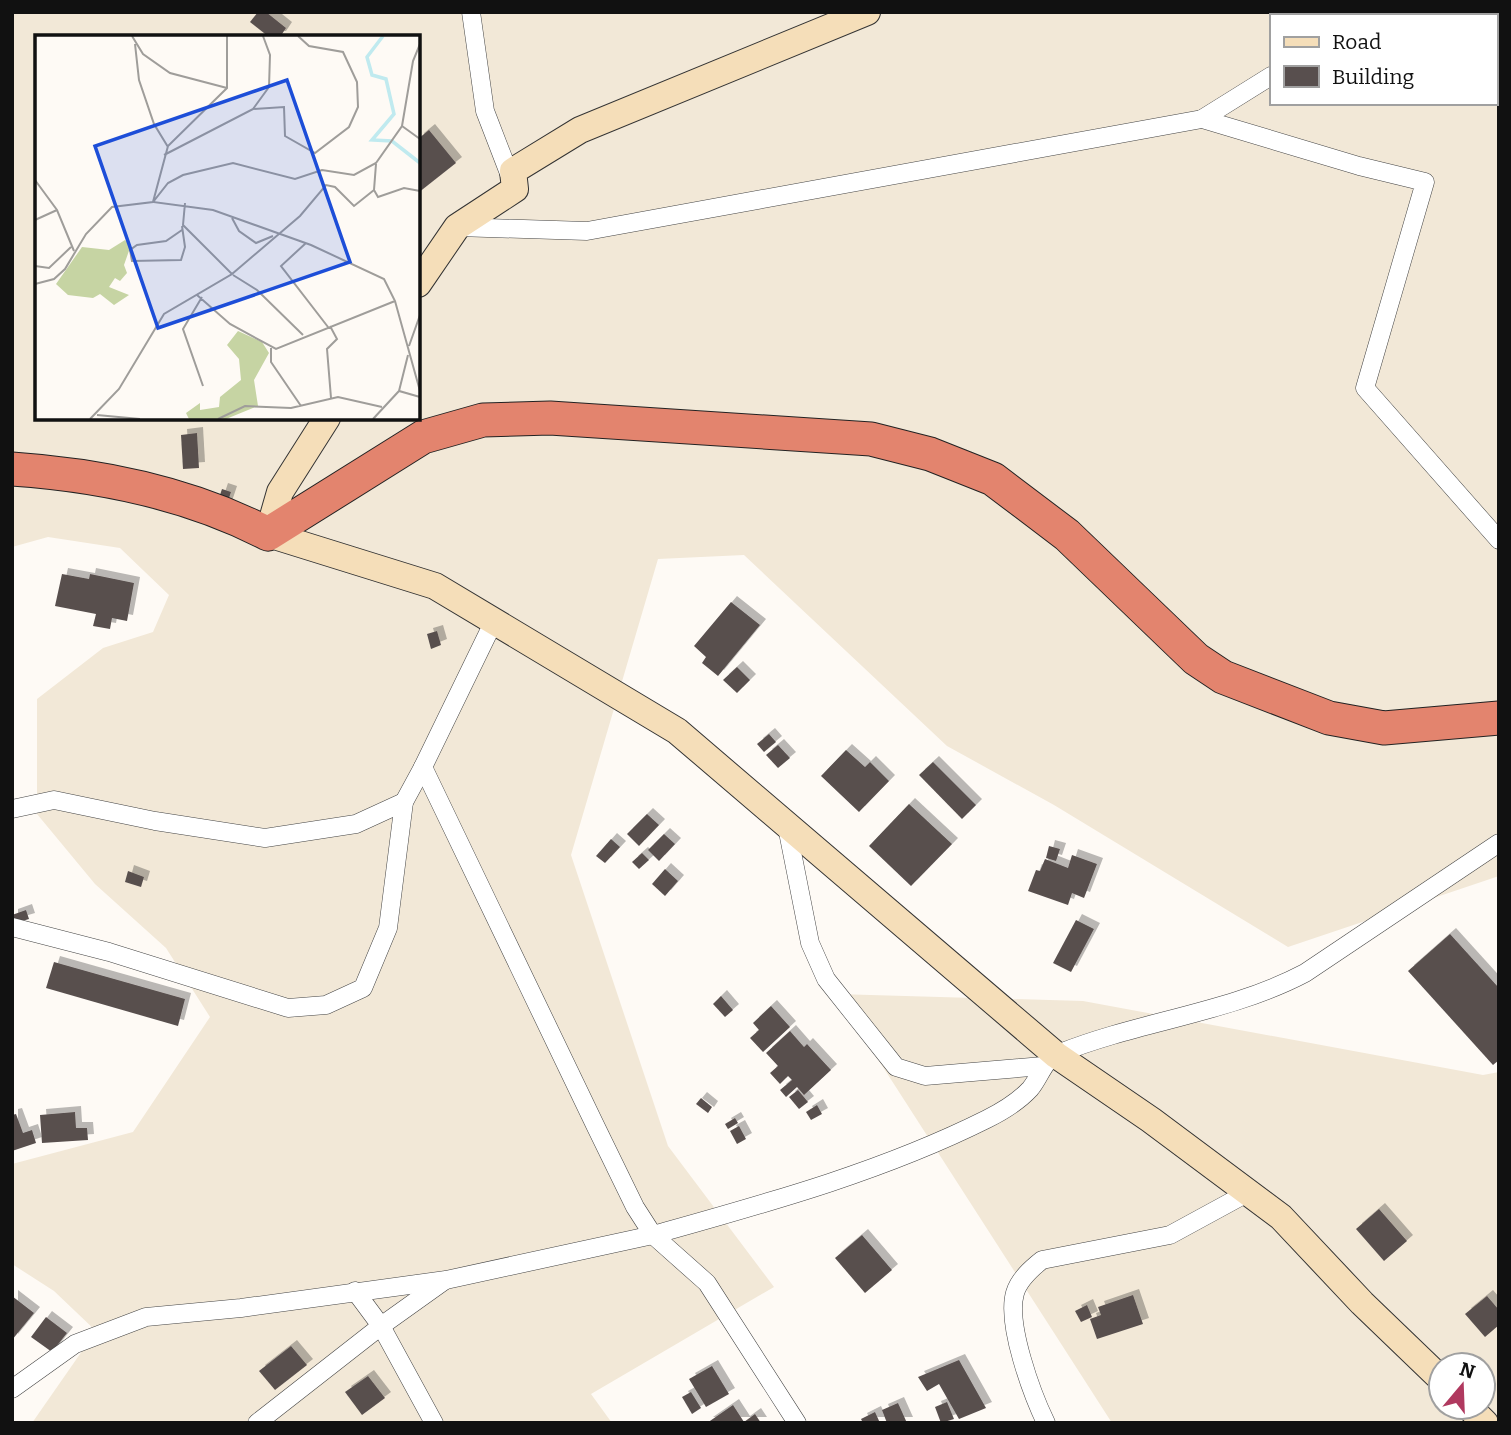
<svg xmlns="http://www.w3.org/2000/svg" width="1511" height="1435" font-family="Bitter,serif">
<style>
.farmland{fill:#f2e8d7;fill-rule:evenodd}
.building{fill:#584f4e;filter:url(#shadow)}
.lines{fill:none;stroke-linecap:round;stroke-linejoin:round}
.street-casing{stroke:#444;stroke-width:19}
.secondary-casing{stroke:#333;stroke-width:28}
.highway-casing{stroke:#222;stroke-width:35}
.street{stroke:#fff;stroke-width:18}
.secondary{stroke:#f5deb9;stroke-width:26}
.highway{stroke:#e3846e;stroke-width:33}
.inset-river{fill:none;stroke:#c0eaef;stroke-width:3.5}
.inset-road{fill:none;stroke:#9f9d9a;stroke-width:2}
.view{fill:#1d4ed8;fill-opacity:0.15;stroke:#1d4ed8;stroke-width:3.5}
.inset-edge{fill:none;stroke:#111;stroke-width:3.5}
</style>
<defs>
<filter id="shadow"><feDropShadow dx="6" dy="-6" stdDeviation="0" flood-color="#0004"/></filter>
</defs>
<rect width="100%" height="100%" fill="#fefaf5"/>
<g class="farmland">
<path d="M12 12H1499V876L1288 947 1054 805 947 746 744 555 658 559 571 855 668 1146 774 1287 591 1394 612 1423H32L96 1331 54 1291 12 1264V1164L133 1132 210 1017 166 948 95 884 37 814V699L103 648 153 632 169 595 120 548 48 537 12 547ZM1271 16H1495V103H1271ZM37 37H418V418H37Z"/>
<path d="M836 994 1083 1001 1483 1075 1499 1072V1423H1112ZM1441 1365H1483V1407H1441Z"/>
</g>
<g class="building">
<path d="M258 12H266L286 28 280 37H269L250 22Z"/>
<path d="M429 130 456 163 418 193V139Z"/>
<path d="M197 433 199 468 183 469 181 435Z"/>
<path d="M222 489 231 492 226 507 217 504Z"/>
<path d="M62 574 89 579 90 574 134 583 127 621 112 618 110 629 93 626 96 614 55 606Z"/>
<path d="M731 602 760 625 718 676 702 663 706 657 694 646Z"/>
<path d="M437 631 441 645 431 649 427 634Z"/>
<path d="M737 667 750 680 737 693 723 680Z"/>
<path d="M769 734 776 742 764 752 757 744Z"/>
<path d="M778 745 790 758 778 768 766 755Z"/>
<path d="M846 750 865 767 870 762 889 781 859 812 821 776Z"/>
<path d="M933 762 976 805 962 819 919 775Z"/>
<path d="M909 804 952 844 911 886 869 846Z"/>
<path d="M647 814 659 825 639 846 627 834Z"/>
<path d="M664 834 675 844 659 861 648 850Z"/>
<path d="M611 839 620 847 605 863 596 856Z"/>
<path d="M1049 846 1060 849 1056 861 1046 858Z"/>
<path d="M642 853 649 860 639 869 632 862Z"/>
<path d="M1072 855 1097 864 1084 898 1072 893 1068 905 1028 891 1036 870 1040 871 1045 859 1068 868Z"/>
<path d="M665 869 678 881 665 896 652 884Z"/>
<path d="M128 871 144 877 141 887 125 882Z"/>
<path d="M26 910 29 919 12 924V915Z"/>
<path d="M1076 920 1094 929 1071 972 1053 963Z"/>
<path d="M1450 934 1499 988V1060L1493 1065 1408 971Z"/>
<path d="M54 962 185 999 178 1026 46 988Z"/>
<path d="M721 996 733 1010 725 1017 713 1004Z"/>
<path d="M771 1006 790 1027 763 1052 750 1038 759 1030 753 1023Z"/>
<path d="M790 1031 804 1047 807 1044 831 1070 804 1095 797 1087 786 1097 780 1090 792 1080 788 1076 780 1084 770 1073 778 1066 766 1053Z"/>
<path d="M798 1090 808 1102 799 1109 789 1097Z"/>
<path d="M701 1098 712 1107 708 1113 696 1104Z"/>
<path d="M817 1105 822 1114 811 1120 806 1112Z"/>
<path d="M75 1112 76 1128H87L88 1140 42 1143 40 1115Z"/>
<path d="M16 1114 23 1133 32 1130 36 1143 12 1151V1115Z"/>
<path d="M735 1118 738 1123 728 1129 725 1124Z"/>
<path d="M739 1126 746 1139 737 1144 730 1131Z"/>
<path d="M1379 1209 1407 1241 1384 1261 1356 1229Z"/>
<path d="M862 1235 892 1270 865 1293 835 1258Z"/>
<path d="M1133 1295 1143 1324 1097 1339 1090 1319 1101 1315 1098 1307Z"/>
<path d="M12 1296 34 1313 12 1340Z"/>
<path d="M1487 1296 1499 1310V1325L1485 1337 1465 1314Z"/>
<path d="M1087 1305 1092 1317 1081 1322 1075 1311Z"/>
<path d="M46 1317 67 1333 52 1352 31 1337Z"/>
<path d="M291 1346 307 1365 275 1390 259 1371Z"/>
<path d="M959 1360 986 1408 959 1419 939 1384 927 1391 918 1377Z"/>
<path d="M712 1366 729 1394 706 1407 689 1379Z"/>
<path d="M368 1376 385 1398 362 1415 345 1392Z"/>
<path d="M691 1392 701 1408 692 1414 682 1397Z"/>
<path d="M947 1402 954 1419 941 1423 935 1407Z"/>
<path d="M898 1403 907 1423H887L882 1410Z"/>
<path d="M733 1405 744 1422 755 1414 761 1423H707Z"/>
<path d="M875 1412 880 1423H863L861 1419Z"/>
</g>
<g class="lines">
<defs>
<g id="street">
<path d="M471 12 485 111 512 181"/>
<path d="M1353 16 1356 12"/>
<path d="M1202 119 1271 76"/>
<path d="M457 227 587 231 1202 119 1359 166 1425 182 1365 388 1499 540"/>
<path d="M12 809 54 800 155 821 265 838 356 824 404 802"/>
<path d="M787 827 810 943 826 979 896 1067 925 1076 1043 1066"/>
<path d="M12 927 109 952 288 1008 326 1005 363 988 388 928 404 802 423 767"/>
<path d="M653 1235C767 1203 881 1172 987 1119 1003 1111 1018 1102 1030 1089 1041 1076 1043 1060 1060 1053 1140 1021 1229 1013 1305 973L1499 843"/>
<path d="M653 1235 707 1283 797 1423"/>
<path d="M355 1291 381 1326 434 1423"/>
<path d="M12 1389 75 1344 146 1317 241 1308 446 1280 653 1235 635 1207 595 1125 423 767 494 621"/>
<path d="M257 1423 381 1326 444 1281"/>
<path d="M1046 1423C1032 1394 1006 1324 1015 1293 1019 1279 1032 1268 1042 1260L1170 1235 1249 1192"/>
</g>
<g id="secondary">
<path d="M418 284 457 227 515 189 513 171 580 130 867 12"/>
<path d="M327 418 280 492 268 534 435 586 677 731 1056 1055 1151 1120 1281 1217 1362 1303 1441 1379"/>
<path d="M1469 1407 1485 1423"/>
</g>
<path id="highway" d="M12 469C100 475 189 493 268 534L423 437 483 420 550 418 871 439 930 454 993 479 1067 535 1196 659 1223 677 1329 718 1384 728 1499 718"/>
</defs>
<use href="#street" class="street-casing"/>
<use href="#secondary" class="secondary-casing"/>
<use href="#highway" class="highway-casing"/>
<use href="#street" class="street"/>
<use href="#secondary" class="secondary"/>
<use href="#highway" class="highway"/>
</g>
<g transform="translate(35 35)">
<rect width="385" height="385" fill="#fefaf5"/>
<path d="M90 205 96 210 89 230 92 238 85 246 80 243 74 252 94 260 79 270 65 259 58 263 33 260 21 249 47 212 74 215ZM203 296 227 307 234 318 219 345 223 371 191 384H154L151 378 165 368V375L184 372 185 362 206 345 204 324 192 310Z" fill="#c6d4a3"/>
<path class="inset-river" d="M348 1 332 22 337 40 351 44 359 79 337 105 357 106 385 128"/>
<path class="inset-road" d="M97 1 108 19 135 38 192 53M192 1V53L133 111 118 167 178 175 276 210 349 244 360 266 385 356M100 9 104 45 119 89 133 112M218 74 234 52 235 20 228 1M367 91 385 104M129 120 218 74 249 72 250 101 280 118 314 92 323 72 322 47 308 17 274 11 263 1M341 129 339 155 343 162 369 153 385 156M0 145 22 175 39 216M197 183 204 196 221 208 238 201M0 185 22 175M147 195 131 206 102 210 95 215 97 226 146 225 150 212 147 191M271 208 246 231 293 292M0 231 14 233 36 212M197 239 265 181 291 150 300 152 319 171 339 155M198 240 222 255 268 300M0 249 19 244 30 234 51 199 77 172 118 167 133 148 148 140 198 128 260 144 287 135 319 140 341 128 367 91 378 26 385 9M162 260 195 289 241 314 360 266M167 262 148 294 168 351M295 291 302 304 292 314 296 363M374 311 385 280M236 313V327L266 371M364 356 373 320M62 380 105 384M55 384 84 354 129 279 197 239 148 190 150 168M183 384 210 371 256 373 303 362 347 372M338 384 364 356 385 362"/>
<path class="view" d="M252 45 315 227 123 293 60 111Z"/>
<rect width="385" height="385" class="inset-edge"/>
</g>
<rect width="1511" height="1435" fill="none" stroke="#111111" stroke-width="28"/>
<rect x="1270" y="14" width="228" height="91" fill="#ffffff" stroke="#a0a0a0" stroke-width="2"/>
<rect x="1284" y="37" width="35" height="10" fill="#f5deb9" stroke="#a0a0a0" stroke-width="2"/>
<text x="1332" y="49" font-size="21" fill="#111111">Road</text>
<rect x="1284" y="66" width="35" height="21" fill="#584f4e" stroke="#a0a0a0" stroke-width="2"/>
<text x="1332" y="84" font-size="21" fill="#111111">Building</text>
<g transform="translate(1462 1386) rotate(19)"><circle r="33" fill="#ffffff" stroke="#a0a0a0" stroke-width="2"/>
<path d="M0-5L12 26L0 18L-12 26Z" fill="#b0395f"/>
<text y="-10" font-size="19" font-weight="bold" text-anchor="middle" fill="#111111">N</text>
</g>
</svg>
